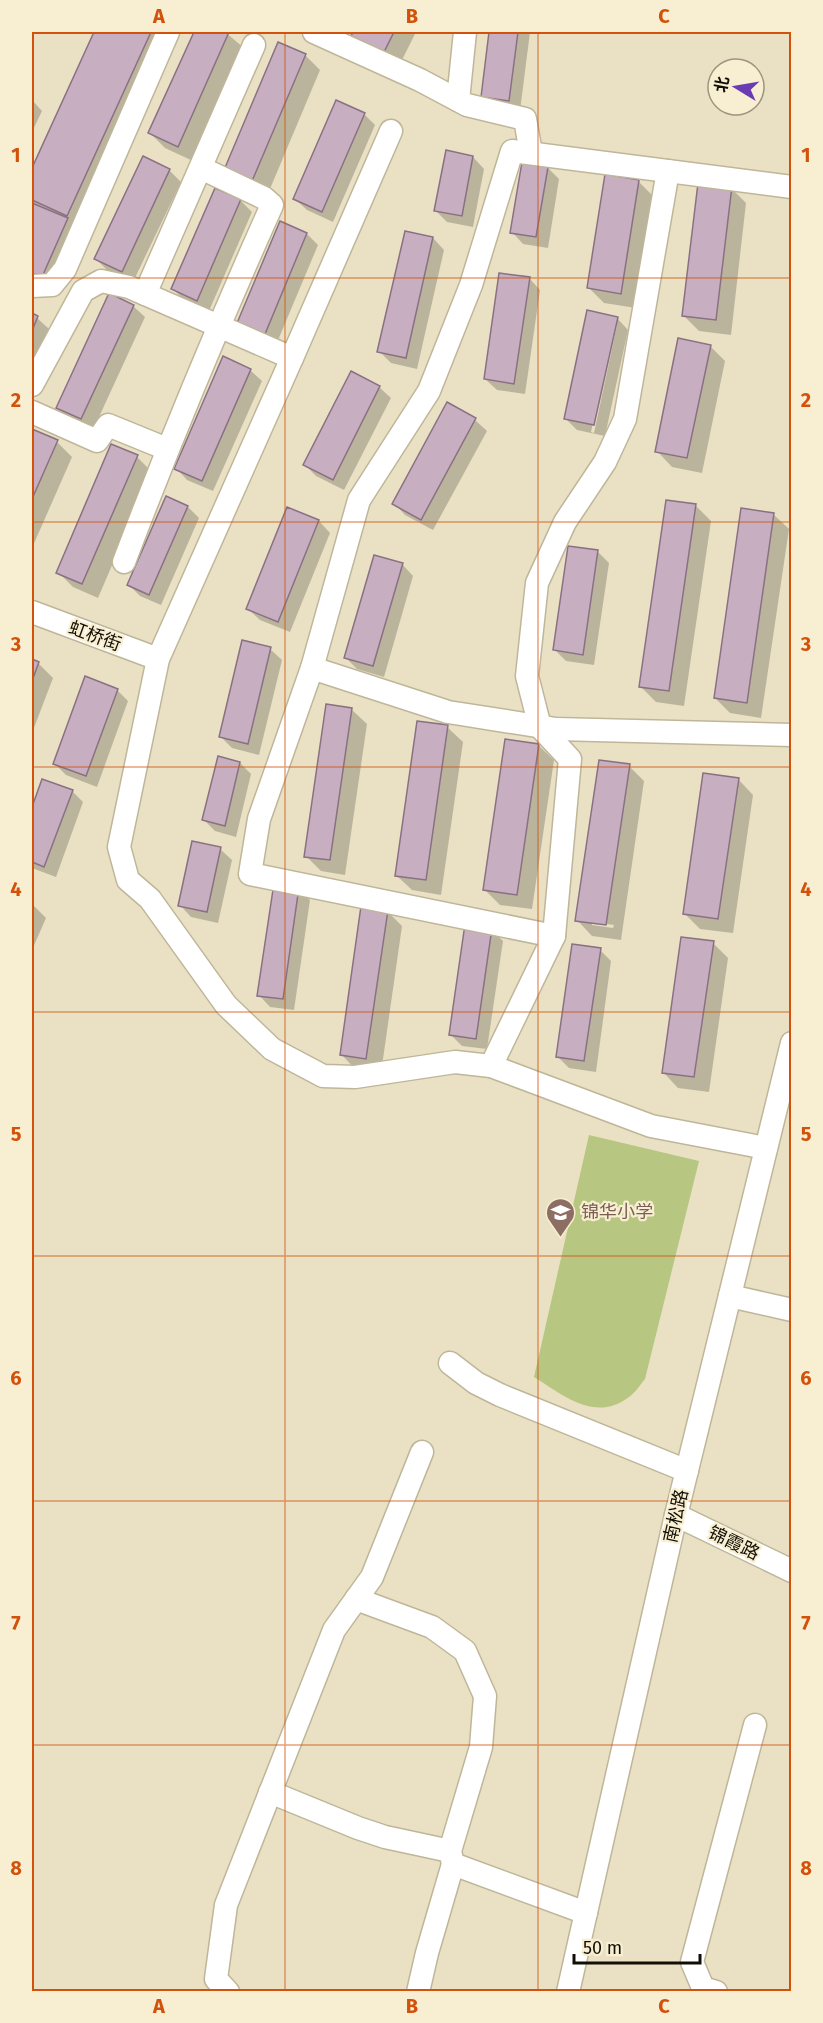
<svg xmlns="http://www.w3.org/2000/svg" width="823" height="2023" font-family="'Fira Sans','Noto Sans SC',sans-serif">
<style>
.green{fill:#b7c681}
.shadow{fill:#0003;fill-rule:evenodd}
.building{fill:#c8aec1;stroke:#897183;stroke-width:1.5}
.lines{fill:none;stroke-linecap:round;stroke-linejoin:round}
.minor-casing{stroke:#bfb69a;stroke-width:25}
.minor{stroke:#fff;stroke-width:22}
.grid{fill:none;stroke:#d2520b;stroke-width:1.5;stroke-opacity:0.55}
.labels{text-anchor:middle;dominant-baseline:central;stroke-width:4.5;stroke-linejoin:round;paint-order:stroke}
.street-label{font-size:18px;fill:#110e05;stroke:#f8eed1}
.education-label{font-size:18px;fill:#785e54;stroke:#f8eed1;text-anchor:start}
.neatline{fill:none;stroke:#d2520b;stroke-width:2}
.grid-label{font-size:20px;text-anchor:middle;font-weight:bold;fill:#d2520b}
</style>
<rect width="100%" height="100%" fill="#eae1c4"/>
<path class="green" d="M589 1135 699 1161 645 1379C640 1385 635 1393 629 1397 595 1423 563 1395 534 1377Z"/>
<g class="shadow">
<path d="M96 32H173L54 288 32 278V171Z"/>
<path d="M196 32H225L244 48 193 161 165 148 150 133Z"/>
<path d="M355 32H416L399 66 368 51 353 36Z"/>
<path d="M491 32H530L520 111 494 108 482 97Z"/>
<path d="M305 55 320 70 267 196 241 185Z"/>
<path d="M32 100 42 111 32 132Z"/>
<path d="M364 114 375 125 333 222 307 210 295 199Z"/>
<path d="M473 157 484 169 473 227 447 222 436 211Z"/>
<path d="M548 168 559 179 548 248 523 244 512 232Z"/>
<path d="M169 170 181 182 133 282 107 270 96 259Z"/>
<path d="M638 181 653 196 636 308 604 303 589 288Z"/>
<path d="M731 188 746 203 731 335 699 331 684 316Z"/>
<path d="M240 200 252 212 209 311 184 300 173 289Z"/>
<path d="M307 234 318 245 276 345 251 334Z"/>
<path d="M433 238 444 250 417 369 391 363 379 351Z"/>
<path d="M529 278 540 290 525 394 497 390 485 379Z"/>
<path d="M133 306 145 317 93 430 69 419 57 407Z"/>
<path d="M32 315 37 318 49 329 32 368Z"/>
<path d="M617 318 628 330 605 436 577 430 565 418ZM614 325H617L594 433 591 432Z"/>
<path d="M710 346 725 361 702 473 672 467 657 451Z"/>
<path d="M250 370 262 381 213 491 187 480 176 468Z"/>
<path d="M379 387 391 398 344 490 316 476 305 465Z"/>
<path d="M448 404 475 420 487 431 433 530 405 515 394 503Z"/>
<path d="M32 430 57 442 72 457 32 548Z"/>
<path d="M137 457 152 472 98 598 73 587 58 572Z"/>
<path d="M167 498 188 507 199 518 161 605 140 596 129 585Z"/>
<path d="M696 506 711 521 684 706 656 702 641 687Z"/>
<path d="M773 514 789 529 761 718 730 713 715 698Z"/>
<path d="M319 521 330 533 290 632 260 620 248 609Z"/>
<path d="M598 552 609 563 594 665 566 661 555 650Z"/>
<path d="M402 564 413 576 384 677 357 669 346 658Z"/>
<path d="M270 649 282 660 259 755 232 748 221 737Z"/>
<path d="M32 661 38 663 53 678 32 733Z"/>
<path d="M117 690 128 701 97 787 66 775 54 763Z"/>
<path d="M351 709 367 724 345 875 321 871 306 856Z"/>
<path d="M447 727 463 742 441 895 412 890 396 875Z"/>
<path d="M538 745 554 760 532 909 500 905 485 890Z"/>
<path d="M240 763 251 774 236 837 215 831 204 820Z"/>
<path d="M629 766 644 781 621 940 592 936 577 920ZM592 922 614 925 613 928 592 925Z"/>
<path d="M738 779 753 795 733 933 700 929 684 913Z"/>
<path d="M43 781 72 791 83 802 56 877 32 868V811Z"/>
<path d="M220 849 232 860 218 923 191 917 180 905Z"/>
<path d="M298 888 310 900 294 1010 270 1007 259 995Z"/>
<path d="M32 904 46 918 32 950Z"/>
<path d="M387 911 402 926 381 1073 356 1070 341 1054Z"/>
<path d="M491 929 503 941 487 1049 462 1046 450 1034Z"/>
<path d="M713 943 728 958 709 1092 678 1088 663 1072Z"/>
<path d="M600 950 611 961 596 1072 569 1068 557 1056Z"/>
</g>
<g class="building">
<path d="M94 32H151L67 216 32 200V168Z"/>
<path d="M194 32H229L178 147 148 133Z"/>
<path d="M353 32H394L384 52 351 36Z"/>
<path d="M489 32H518L509 101 481 97Z"/>
<path d="M278 42 306 54 252 181 224 170Z"/>
<path d="M336 100 365 113 322 212 293 199Z"/>
<path d="M446 150 473 156 462 216 434 211Z"/>
<path d="M143 156 170 169 122 272 94 259Z"/>
<path d="M522 162 548 167 536 237 510 233Z"/>
<path d="M605 174 639 180 621 294 587 288Z"/>
<path d="M698 183 732 186 716 320 682 316Z"/>
<path d="M215 188 241 199 197 301 171 289Z"/>
<path d="M32 203 68 218 42 277 32 273Z"/>
<path d="M280 221 307 233 265 334 237 323Z"/>
<path d="M405 231 433 237 406 358 377 352Z"/>
<path d="M499 273 530 277 514 384 484 379Z"/>
<path d="M109 293 134 305 81 419 56 408Z"/>
<path d="M587 310 618 317 594 425 564 419Z"/>
<path d="M32 313 38 316 32 331Z"/>
<path d="M678 338 711 345 687 458 655 452Z"/>
<path d="M223 356 251 369 202 481 174 469Z"/>
<path d="M351 371 380 386 333 480 303 465Z"/>
<path d="M447 402 476 418 421 520 392 504Z"/>
<path d="M32 429 58 440 32 499Z"/>
<path d="M111 444 138 455 82 584 56 573Z"/>
<path d="M166 496 188 506 149 595 127 585Z"/>
<path d="M666 500 696 504 669 691 639 687Z"/>
<path d="M287 507 319 520 278 622 246 609Z"/>
<path d="M741 508 774 513 747 703 714 698Z"/>
<path d="M568 546 598 550 583 655 553 650Z"/>
<path d="M374 555 403 563 373 666 344 658Z"/>
<path d="M242 640 271 647 248 744 219 737Z"/>
<path d="M32 659 39 662 32 681Z"/>
<path d="M85 676 118 689 86 776 53 764Z"/>
<path d="M326 704 352 708 330 860 304 857Z"/>
<path d="M417 721 448 725 426 880 395 876Z"/>
<path d="M505 739 539 744 517 895 483 890Z"/>
<path d="M218 756 240 762 225 826 202 820Z"/>
<path d="M599 760 630 764 606 925 575 921Z"/>
<path d="M703 773 739 778 718 919 683 914Z"/>
<path d="M42 779 73 790 44 867 32 862V807Z"/>
<path d="M192 841 221 847 207 912 178 906Z"/>
<path d="M274 883 299 887 283 999 257 996Z"/>
<path d="M361 906 388 910 366 1059 340 1055Z"/>
<path d="M465 924 492 928 476 1039 449 1035Z"/>
<path d="M681 937 714 941 694 1077 662 1073Z"/>
<path d="M572 944 601 948 584 1061 556 1057Z"/>
</g>
<g class="lines">
<defs>
<g id="minor">
<path d="M314 32 420 80 467 105 525 119 531 153"/>
<path d="M458 100 465 32"/>
<path d="M391 131 292 358 158 659 119 847 128 880 150 899 226 1005 272 1049 323 1076 355 1077 455 1062 491 1066 651 1126 766 1148"/>
<path d="M32 286 52 285 65 269 168 32"/>
<path d="M145 294 254 45"/>
<path d="M32 385 83 291 101 281 129 287 292 358"/>
<path d="M32 412 97 441 108 425 167 449"/>
<path d="M124 562C170 441 219 323 272 205L264 198 201 168"/>
<path d="M32 612 158 659"/>
<path d="M312 668 448 712 556 729 792 735"/>
<path d="M554 936 570 759 540 727 527 676 537 583 565 522 605 462 625 419 668 171"/>
<path d="M491 1066 554 936 250 874 259 819 312 668 359 500 429 391 471 285 512 151 792 187"/>
<path d="M730 1296 792 1310"/>
<path d="M450 1363 476 1383 500 1395 687 1471"/>
<path d="M676 1515 792 1571"/>
<path d="M356 1599 432 1627 465 1651 485 1696 481 1747 450 1851 453 1864 427 1953 418 1992"/>
<path d="M270 1792 358 1828 385 1837 450 1851"/>
<path d="M453 1864 586 1913"/>
<path d="M228 1992 216 1979 226 1905 334 1630 372 1577 422 1452"/>
<path d="M568 1992 676 1515 792 1043"/>
<path d="M716 1992 703 1988 692 1962 755 1725"/>
</g>
</defs>
<use href="#minor" class="minor-casing"/>
<use href="#minor" class="minor"/>
</g>
<path class="grid" d="M285 32V1992M538 32V1992M32 278H792M32 522H792M32 767H792M32 1012H792M32 1256H792M32 1501H792M32 1745H792"/>
<defs>
<symbol id="school-pin" viewBox="-11 -11 22 30"><path d="M0 17L-7.5 6A9.5 9.5 0 1 1 7.5 6Z" fill="#8d6e63" stroke="#f8eed1"/><path d="M0-5L7-2L0 1L-7-2ZM-4 1L0 2.5L4 1V4Q0 6-4 4Z" fill="#fff"/></symbol>
</defs>
<g fill-rule="evenodd">
<use href="#school-pin" x="544" y="1196" width="33" height="45"/>
</g>
<g class="labels">
<g class="street-label">
<text transform="translate(95 636) rotate(20)">虹桥街</text>
<text transform="translate(676 1516) rotate(-77)">南松路</text>
<text transform="translate(734 1543) rotate(26)">锦霞路</text>
</g>
<g class="education-label">
<text x="581" y="1212">锦华小学</text>
</g>
</g>
<rect width="823" height="2023" fill="none" stroke="#f8eed1" stroke-width="66"/>
<g transform="translate(736 87) rotate(281)"><circle r="28" fill="#f8eed1" stroke="#9c947f" stroke-width="1.5"/>
<path d="M0-4.5L10 22L0 15L-10 22Z" fill="#6a3bb3"/>
<text y="-9" font-size="16" font-weight="bold" text-anchor="middle" fill="#110e05">北</text>
</g>
<path d="M574 1954v9h126v-9" fill="none" stroke="#110e05" stroke-width="3"/>
<text x="583" y="1954" font-size="18" fill="#110e05" stroke="#f8eed1" stroke-width="4.5" paint-order="stroke">50 m</text>
<rect x="33" y="33" width="757" height="1957" class="neatline"/>
<g class="grid-label">
<text x="159" y="23">A</text>
<text x="412" y="23">B</text>
<text x="664" y="23">C</text>
<text x="16" y="162">1</text>
<text x="806" y="162">1</text>
<text x="16" y="407">2</text>
<text x="806" y="407">2</text>
<text x="16" y="651">3</text>
<text x="806" y="651">3</text>
<text x="16" y="896">4</text>
<text x="806" y="896">4</text>
<text x="16" y="1141">5</text>
<text x="806" y="1141">5</text>
<text x="16" y="1385">6</text>
<text x="806" y="1385">6</text>
<text x="16" y="1630">7</text>
<text x="806" y="1630">7</text>
<text x="16" y="1875">8</text>
<text x="806" y="1875">8</text>
<text x="159" y="2013">A</text>
<text x="412" y="2013">B</text>
<text x="664" y="2013">C</text>
</g>
</svg>
